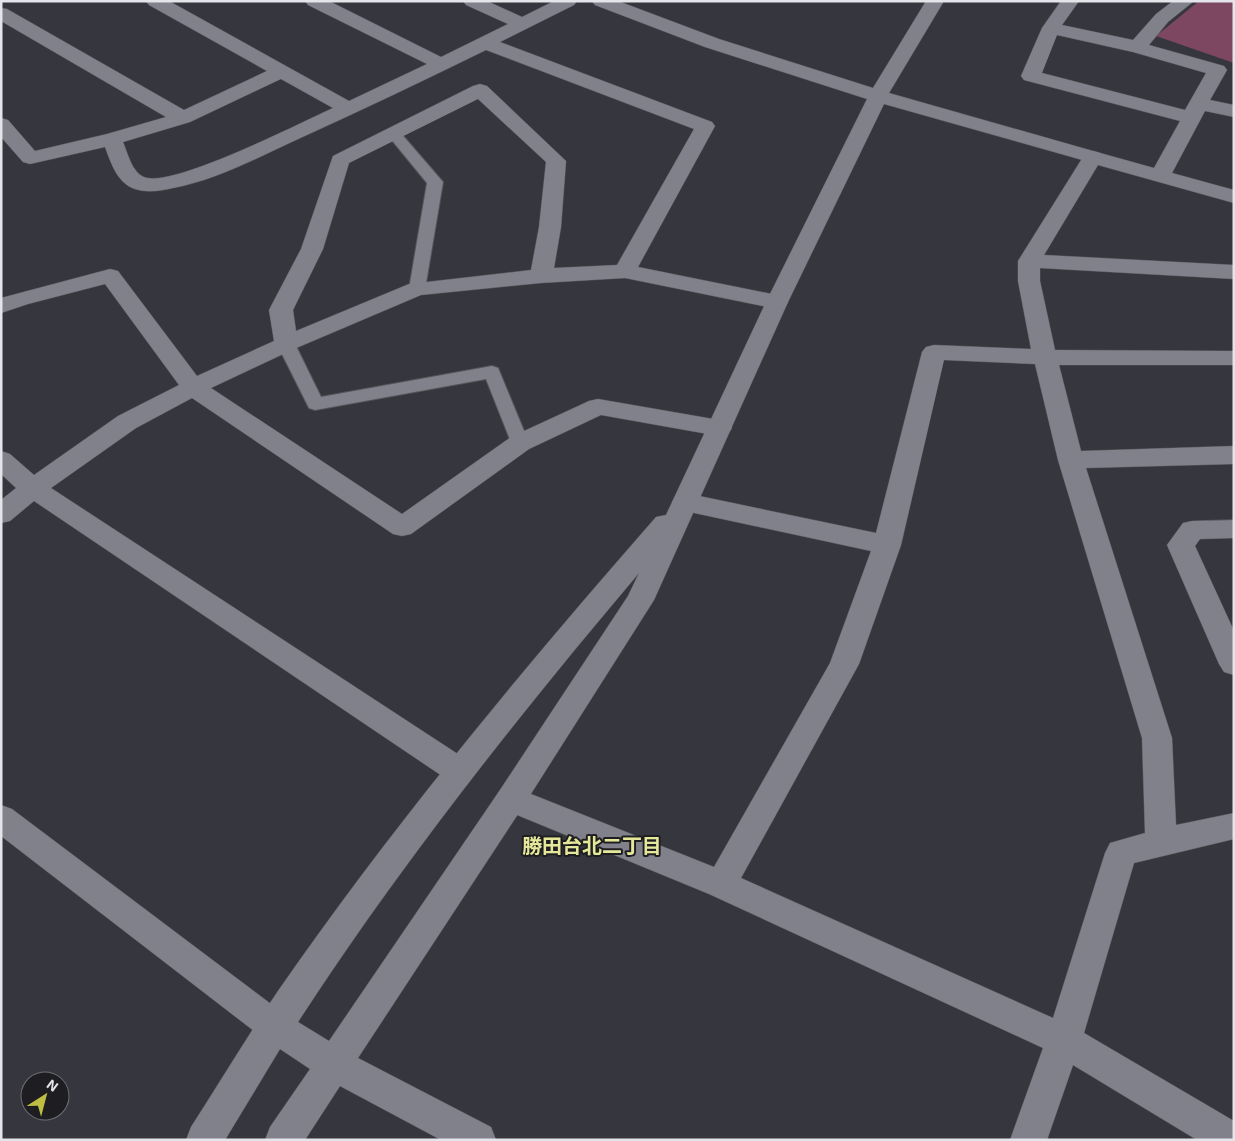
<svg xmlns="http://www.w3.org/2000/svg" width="1235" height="1141" font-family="'Exo 2','Noto Sans JP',sans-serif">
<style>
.green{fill:#7d4761}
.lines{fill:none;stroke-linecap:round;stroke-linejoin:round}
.lane-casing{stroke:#55565c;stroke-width:2}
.street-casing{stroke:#55565c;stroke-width:1}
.secondary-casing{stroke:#55565c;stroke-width:1}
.lane{fill:#80818a;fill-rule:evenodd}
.street{fill:#80818a;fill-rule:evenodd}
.secondary{fill:#80818a;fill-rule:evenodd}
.labels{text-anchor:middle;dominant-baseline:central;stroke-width:4;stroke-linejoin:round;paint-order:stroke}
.neighbourhood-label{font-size:20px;font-weight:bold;fill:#e6e899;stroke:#1e1e22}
</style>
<rect width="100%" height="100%" fill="#36373e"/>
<path class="green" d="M1199 1H1234V63L1156 36Z"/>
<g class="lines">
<defs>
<g id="lane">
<path d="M393 129 398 130 443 182 425 289 423 293H411L409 289 427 183 386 133 388 130Z"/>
<path d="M286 339 292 340 295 344 321 397 492 366 498 368 529 443 527 447 520 449 513 447 486 379 315 410 309 408 277 344 280 340Z"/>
</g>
<g id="street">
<path d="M146 1H169L349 101 427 64 308 5 305 1H329L441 57 508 24 466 5 463 1H487L522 17 554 1H577L574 5 500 42 712 122 715 126 638 267 777 295 785 297 788 302 785 307 777 309 625 278 541 283 421 295 294 349 211 388 402 514 511 437 589 401 598 399 719 420 728 422 732 428 728 434 719 436 601 415 529 449 411 534 402 536 393 534 192 398 136 428 51 488 470 762 474 771 470 780 459 783 448 780 34 501 10 521 1 523V500L16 488 1 474V451L10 454 34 475 118 416 179 385 105 284 28 304 1 313V298L110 269 118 271 197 376 274 341 269 310 301 249 333 156 473 86 480 84 487 86 566 161 561 227 554 268 617 265 694 129 486 50C423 81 360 111 296 140 257 158 216 180 173 188 160 191 147 193 135 189 117 183 111 163 105 147L30 164 23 162 1 137V118L8 120 35 151 107 134 166 117 1 21V8L7 9 184 110 267 71 149 5ZM281 79 333 108C302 122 171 189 144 177 132 172 128 154 123 142L190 122ZM478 99 546 162 539 227 531 270 409 284 296 331 293 310 323 249 349 163Z"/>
<path d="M1061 1H1079L1062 25 1133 40 1156 14 1173 1H1194L1168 22 1149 45 1224 66 1227 70 1210 100 1234 105V117L1205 111 1172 173 1234 190V203L1098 165 1044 255 1234 265V279L1040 268V281L1055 350 1234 351V365H1059L1081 451 1234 446V464L1086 468 1172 738 1176 825 1234 813V839L1134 863 1084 1033 1234 1121V1140H1197L1073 1065 1047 1140H1010L1043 1048 709 894 500 808 495 799 500 790 511 786 714 867 830 663 871 551 685 511 676 508 672 502 676 496 685 493 876 533 922 352 926 347 934 345 1031 349 1018 281V261L1083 157 1086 153 1093 151 1154 168 1180 121 1024 80 1021 76 1042 28ZM1057 35 1133 52 1206 73 1185 110 1042 73ZM944 360 1035 364 1058 460 1142 738 1145 833 1110 843 1105 853 1053 1018 741 878 859 664 901 545Z"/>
<path d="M1234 520V538L1200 539 1195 546 1234 631V675L1224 672 1219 664 1167 545 1183 523 1192 521Z"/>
<path d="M1 805 12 809 287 1016 293 1027 287 1038 275 1043 263 1038 1 836Z"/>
</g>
<path id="secondary" d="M592 1H618L719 39 873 88 926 1H944L889 93 1100 153 1103 157 1100 161 1093 163 884 104 788 302 654 600 522 808 358 1058 491 1127 496 1140H441L340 1086 305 1140H265L270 1127 310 1069 280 1049 225 1140H186L191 1127C220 1082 248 1035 278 991 393 825 523 669 656 517L666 515 766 302 867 99 705 47 595 5ZM639 573 628 596 500 790 329 1041 298 1022C400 865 518 716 639 573Z"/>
</defs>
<use href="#lane" class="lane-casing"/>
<use href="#street" class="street-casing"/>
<use href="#secondary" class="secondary-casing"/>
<use href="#lane" class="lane"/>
<use href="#street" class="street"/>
<use href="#secondary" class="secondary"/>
</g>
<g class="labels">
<g class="neighbourhood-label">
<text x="592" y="845">勝田台北二丁目</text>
</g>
</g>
<rect width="1235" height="1141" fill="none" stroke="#e4e5ea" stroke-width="5"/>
<g transform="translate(45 1096) rotate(36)"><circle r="24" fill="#1e1e22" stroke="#6d6e72"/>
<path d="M0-4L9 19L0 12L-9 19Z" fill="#bebf42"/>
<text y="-8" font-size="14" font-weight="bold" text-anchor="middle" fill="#e4e5ea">N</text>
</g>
</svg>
